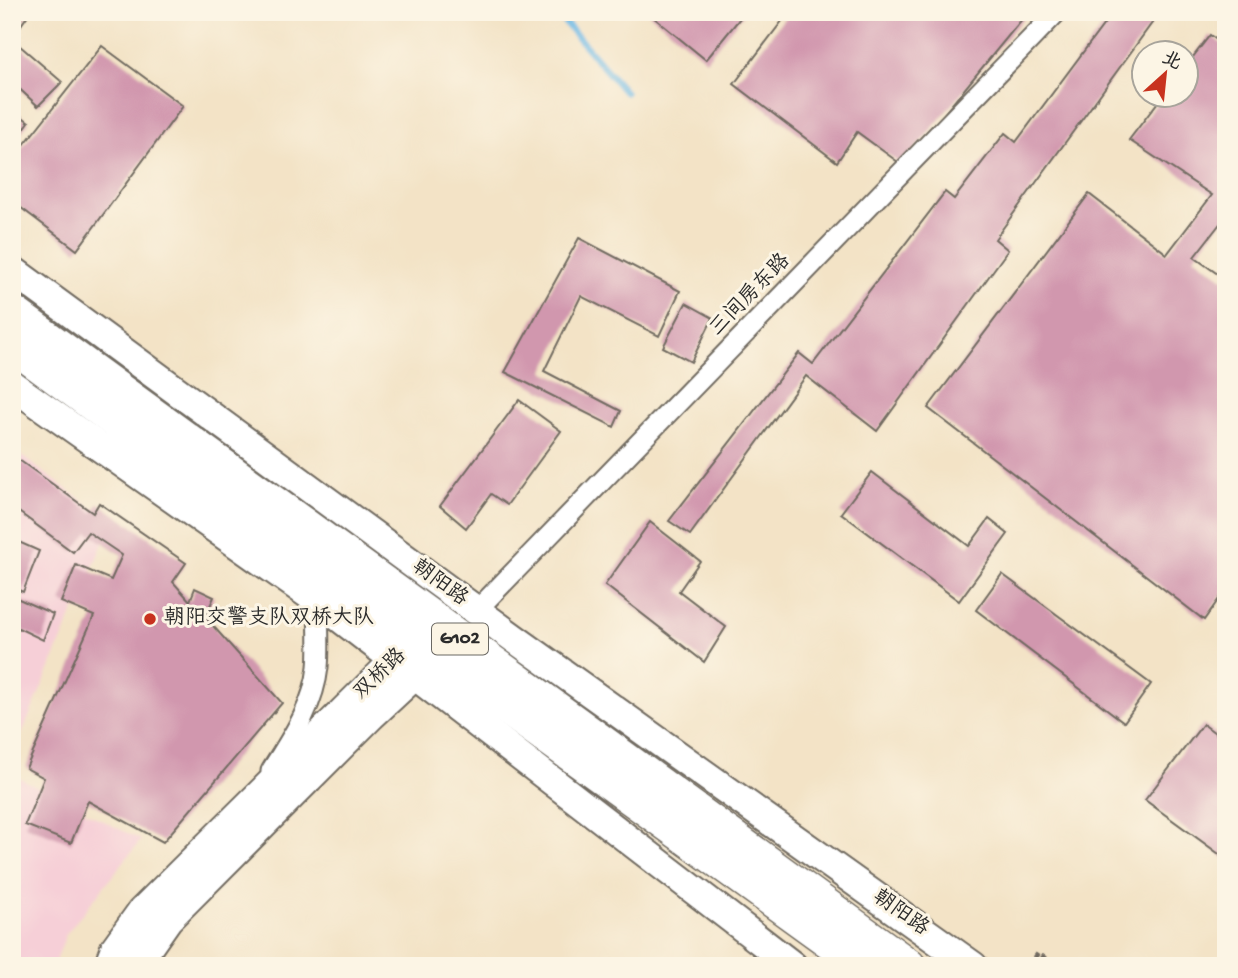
<svg xmlns="http://www.w3.org/2000/svg" width="1238" height="978" font-family="'Gochi Hand','LXGW WenKai TC',sans-serif">
<style>
.built{fill:#f6cfd7}
.lines{fill:none;stroke-linecap:round;stroke-linejoin:round}
.stream{stroke:#6bb8e5;stroke-width:7}
.building{fill:#d197ae}
.street-casing{stroke:#716b61;stroke-width:23}
.secondary-casing{stroke:#716b61;stroke-width:32}
.highway-casing{stroke:#716b61;stroke-width:38}
.path{stroke:#716b61;stroke-width:4.5;stroke-dasharray:5 5;stroke-linecap:butt}
.street{stroke:#fff;stroke-width:19}
.secondary{stroke:#fff;stroke-width:28}
.highway{stroke:#fff;stroke-width:35}
.poi-dot{fill:#c8321e;stroke:#fcf5e5;stroke-width:2.5}
.labels{text-anchor:middle;dominant-baseline:central;stroke-width:6;stroke-linejoin:round;paint-order:stroke}
.shield{fill:#fcf5e5;stroke:#6a6863;stroke-width:2}
.shield-label{font-size:19px;font-weight:bold;fill:#2b2b2b}
.street-label{font-size:21px;fill:#2b2b2b;stroke:#fcf5e5}
.poi-label{font-size:21px;fill:#2b2b2b;stroke:#fcf5e5;text-anchor:start}
</style>
<rect width="100%" height="100%" fill="#fcf5e5"/>
<filter id="ink" filterUnits="userSpaceOnUse"><feTurbulence type="fractalNoise" baseFrequency=".0143" numOctaves="2"/><feDisplacementMap in="SourceGraphic" scale="14" xChannelSelector="R" yChannelSelector="G"/><feConvolveMatrix kernelMatrix="1 2 1 2 8 2 1 2 1" color-interpolation-filters="sRGB"/></filter>
<filter id="wash" filterUnits="userSpaceOnUse"><feTurbulence type="fractalNoise" baseFrequency=".00686" numOctaves="4" result="noise"/><feDisplacementMap in="SourceGraphic" scale="28" xChannelSelector="R" yChannelSelector="G"/><feGaussianBlur stdDeviation="1.57" result="paint"/><feColorMatrix in="noise" values="0 0 0 0 0 0 0 0 0 0 0 0 0 0 0 0 0 1.4 0 .05"/><feComposite in="paint" operator="in"/></filter>
<g filter="url(#wash)">
<rect width="100%" height="100%" fill="#f3e3c6"/>
<g class="built">
<path d="M12 449 112 522 12 757Z"/>
<path d="M12 774 141 840 66 934 54 966H12Z"/>
</g>
<g class="lines">
<path class="stream" d="M556 12 625 92"/>
</g>
<g id="blocks">
<g class="building">
<path d="M12 12H30L12 38Z"/>
<path d="M647 12H745L706 60Z"/>
<path d="M789 12H1028L902 165 857 132 837 162 734 84Z"/>
<path d="M1113 12H1160L995 239 1008 250 877 431 806 376 690 535 669 521 799 353 813 364 945 192 954 199 1005 133 1016 142Z"/>
<path d="M1210 35 1226 47V216L1194 257 1226 280V589L1204 620 928 408 1089 194 1167 254 1212 195 1129 140 1164 94H1186V66Z"/>
<path d="M12 39 62 82 38 106 12 82Z"/>
<path d="M102 46 183 106 77 250 12 201V160Z"/>
<path d="M12 109 29 122 12 145Z"/>
<path d="M579 238 680 291 659 336 581 296 544 371 621 411 614 427 505 372Z"/>
<path d="M686 303 713 318 691 362 663 347Z"/>
<path d="M519 400 561 431 507 505 491 494 466 528 440 506Z"/>
<path d="M12 455 93 513 99 503 186 563 173 582 190 601 195 588 214 597 205 617 282 703 163 842 88 801 71 843 25 825 44 778 26 768 94 616 61 602 76 565 111 580 122 555 88 532 73 552 12 507Z"/>
<path d="M872 472 969 546 989 519 1008 534 959 601 841 513Z"/>
<path d="M650 522 700 561 679 591 726 627 704 662 605 585Z"/>
<path d="M12 539 39 551 23 592 12 587Z"/>
<path d="M1002 574 1151 684 1124 722 976 610Z"/>
<path d="M12 596 53 614 43 640 12 625Z"/>
<path d="M1203 724 1226 741V859L1145 800Z"/>
</g>
</g>
</g>
<g filter="url(#ink)">
<use href="#blocks" fill-opacity="0" stroke="#716b61" stroke-width="2"/>
<g class="lines">
<defs>
<g id="street">
<path d="M476 611 1057 12"/>
<path d="M271 771C291 739 314 706 318 667 320 646 318 623 318 601"/>
</g>
<g id="secondary">
<path d="M12 270 515 639 973 966"/>
<path d="M12 385 318 601 793 966"/>
<path d="M108 966 115 948 141 912 405 650"/>
<path d="M135 966 168 919 371 716 427 664"/>
</g>
<g id="highway">
<path d="M12 313 908 966"/>
<path d="M12 344 415 641 865 966"/>
</g>
</defs>
<use href="#street" class="street-casing"/>
<use href="#secondary" class="secondary-casing"/>
<use href="#highway" class="highway-casing"/>
<path class="path" d="M1029 966 1038 953 1056 966"/>
<use href="#street" class="street"/>
<use href="#secondary" class="secondary"/>
<use href="#highway" class="highway"/>
</g>
</g>
<circle class="poi-dot" cx="150" cy="619" r="7"/>
<g class="labels">
<rect class="shield" x="432" y="623.5" width="56" height="31" rx="5"/>
<g class="shield-label">
<text x="460" y="639">G102</text>
</g>
<g class="street-label">
<text transform="translate(751 296) rotate(-46)">三间房东路</text>
<text transform="translate(439 584) rotate(36)">朝阳路</text>
<text transform="translate(381 675) rotate(-44)">双桥路</text>
<text transform="translate(900 914) rotate(35)">朝阳路</text>
</g>
<g class="poi-label">
<text x="164" y="619">朝阳交警支队双桥大队</text>
</g>
</g>
<rect width="1238" height="978" fill="none" stroke="#fcf5e5" stroke-width="42"/>
<g transform="translate(1165 74) rotate(27)"><circle r="33" fill="#fcf5e5" stroke="#a8a49b" stroke-width="2"/>
<path d="M0-5L12 26L0 18L-12 26Z" fill="#c8321e"/>
<text y="-10" font-size="19" font-weight="bold" text-anchor="middle" fill="#2b2b2b">北</text>
</g>
</svg>
